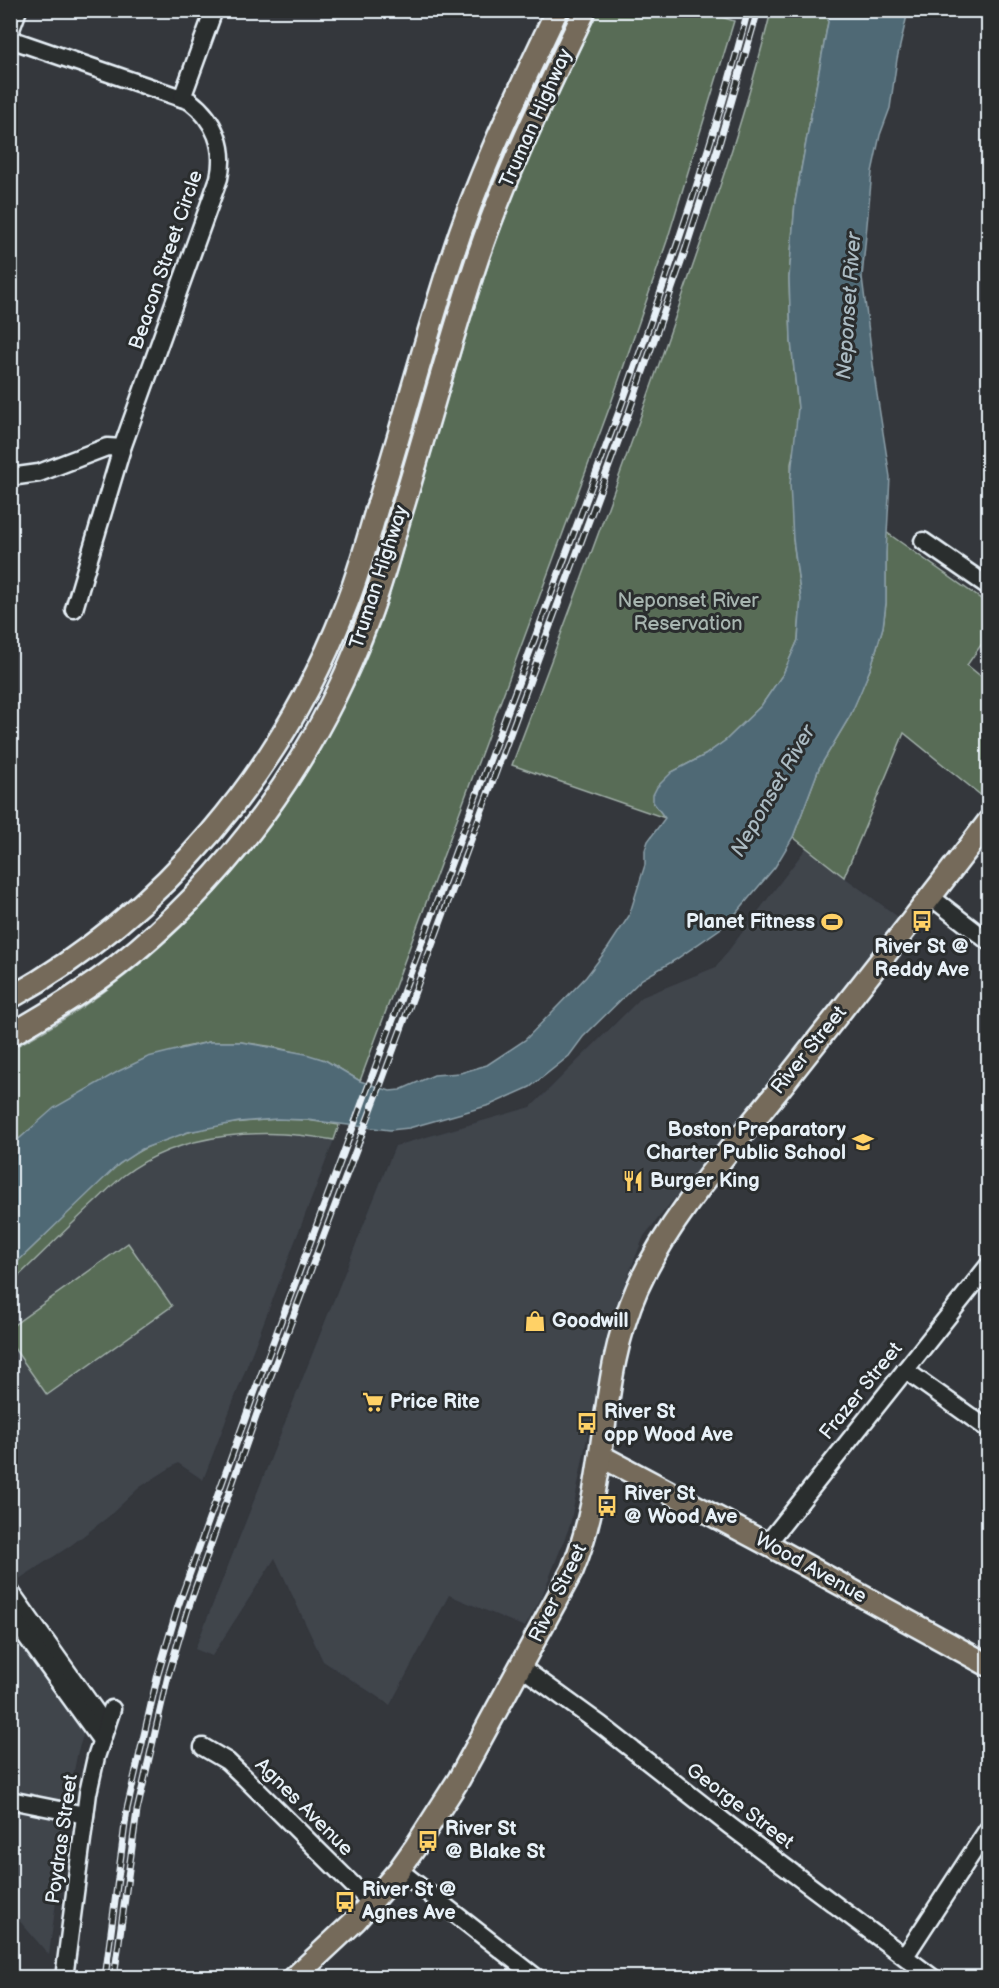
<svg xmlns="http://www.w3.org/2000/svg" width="999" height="1988" font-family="'Balsamiq Sans',sans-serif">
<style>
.built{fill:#3f444c}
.green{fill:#586c57;stroke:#a0aea8;stroke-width:1.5}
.water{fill:#4f6974;stroke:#8c9fa9;stroke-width:1.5}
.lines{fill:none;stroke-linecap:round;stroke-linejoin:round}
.minor-casing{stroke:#e8f1f8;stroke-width:21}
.major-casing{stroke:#e8f1f8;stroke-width:26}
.minor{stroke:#2a2d2e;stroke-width:16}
.major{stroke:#746a5a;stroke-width:21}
.rail-casing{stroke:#e8f1f8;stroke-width:7}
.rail{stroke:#2a2d2e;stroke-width:4.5;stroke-dasharray:14;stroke-linecap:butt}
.labels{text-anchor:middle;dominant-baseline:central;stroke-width:6;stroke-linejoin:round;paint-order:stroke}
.street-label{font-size:20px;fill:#e8f1f8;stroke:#2a2d2e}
.park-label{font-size:20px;fill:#a7b5b0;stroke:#2a2d2e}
.poi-label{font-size:20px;font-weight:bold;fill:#e8f1f8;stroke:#2a2d2e;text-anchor:start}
.water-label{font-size:21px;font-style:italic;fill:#abbbc3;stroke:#2a2d2e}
</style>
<rect width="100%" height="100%" fill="#34373c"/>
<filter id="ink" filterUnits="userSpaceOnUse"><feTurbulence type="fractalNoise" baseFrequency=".0167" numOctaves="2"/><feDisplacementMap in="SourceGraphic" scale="12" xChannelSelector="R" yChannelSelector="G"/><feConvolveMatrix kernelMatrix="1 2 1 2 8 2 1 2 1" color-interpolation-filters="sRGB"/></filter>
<g filter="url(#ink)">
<g class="built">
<path d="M807 847 844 877 901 919 644 1236 610 1320 570 1525 542 1596 525 1627 449 1595 390 1705 323 1661 275 1558 212 1656 195 1649 395 1146 531 1107 642 997 716 967Z"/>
<path d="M280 1134 306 1135 334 1140 203 1480 178 1463 140 1487 108 1517 70 1546 13 1583 18 1594 95 1699 78 1751 62 1831 65 1833 49 1955 11 1911V1283L124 1175 154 1157 184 1145 216 1137Z"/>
</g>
<g class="green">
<path d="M598 11H703L734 21 667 241 610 406 360 1081 325 1060 274 1047 241 1042H209L181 1048 26 1133 11 1146V1049C179 963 309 807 377 631 392 591 403 549 415 507 441 421 465 333 494 248 522 166 561 89 598 11Z"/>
<path d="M771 11H830L795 202 789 278 791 341 798 408 796 439 791 464 793 539 801 599 798 640 783 674 761 706 726 740 705 755 672 772 653 802 665 818 512 765C569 613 626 462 678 309 712 211 747 111 771 11Z"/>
<path d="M886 532 988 604V635L967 665 988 682V790L983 797 904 733 844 877 793 837 819 768 850 716 871 667 883 627 886 604Z"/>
<path d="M277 1119 307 1120 339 1125 334 1140C265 1127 181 1131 123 1176 113 1184 103 1195 93 1204 65 1230 39 1257 11 1283V1268C27 1252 44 1237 60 1220 86 1195 111 1165 143 1149 186 1128 231 1122 277 1119Z"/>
<path d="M128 1243 172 1306 47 1395 11 1344V1327Z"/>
</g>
<path class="water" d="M830 11H908L897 59 890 108 880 135 872 172 862 277 876 388 890 477 886 553V603L883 627 871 667 861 691 850 716 819 768 793 837 775 867 727 924 675 960 642 979 583 1037 569 1056 530 1087 490 1105 409 1128 390 1130 307 1120 277 1119 239 1122 188 1132 142 1149 119 1164 11 1268V1146L54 1108 119 1071 148 1057 209 1042H241L306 1054 325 1060 360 1081 390 1091 400 1090 434 1075 460 1073 487 1065 525 1040 586 977 608 948 629 916 645 865V850L648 841 665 818 653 802V795L657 787 672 772 705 755 726 740 761 706 783 674 798 640 801 599 793 539 790 484 798 408 791 341 789 278 795 202Z"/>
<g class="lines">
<defs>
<g id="minor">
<path d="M10 32 18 10"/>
<path d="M10 39 190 101C215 120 226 148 219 178L122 448 74 609"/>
<path d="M182 98 214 10"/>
<path d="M10 477 39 473 107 447 122 448"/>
<path d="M923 541 988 586"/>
<path d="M931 897 988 941"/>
<path d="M905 1370 988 1429"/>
<path d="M767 1544 988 1266"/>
<path d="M10 1591 106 1726"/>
<path d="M10 1614 101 1740"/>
<path d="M521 1667 601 1725 730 1826 933 1978"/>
<path d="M203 1747 227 1761 245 1778 371 1903"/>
<path d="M10 1800 85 1815"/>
<path d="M399 1870 537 1978"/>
<path d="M905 1956 988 1829"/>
<path d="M64 1978 88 1793 96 1757 112 1709"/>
</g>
<g id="major">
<path d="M10 998C164 912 281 772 345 608 358 576 367 542 377 508 403 425 425 340 452 257 479 172 519 91 557 10"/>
<path d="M10 1035C47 1014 84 992 117 966 229 878 315 759 365 627 379 593 388 558 398 523 424 439 446 355 473 272 502 182 544 96 585 10"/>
<path d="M601 1456 767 1544 988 1665"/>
<path d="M294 1978 356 1920 399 1870 416 1846 459 1779 572 1571C610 1480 597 1379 637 1289 670 1216 726 1155 776 1093 847 1003 919 913 988 822"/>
</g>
</defs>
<use href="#minor" class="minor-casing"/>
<use href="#major" class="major-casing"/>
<use href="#minor" class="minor"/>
<use href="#major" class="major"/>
<defs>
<g id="rail">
<path d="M105 1978 127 1809 158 1674 178 1606 255 1391 620 409C666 278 713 146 748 10"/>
<path d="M114 1978 137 1811 168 1676 188 1609 264 1394 383 1078 629 412 686 248 720 141 758 10"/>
</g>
</defs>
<use href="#rail" class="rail-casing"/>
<use href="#rail" class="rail"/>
</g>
</g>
<defs>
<symbol id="bus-bare" viewBox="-9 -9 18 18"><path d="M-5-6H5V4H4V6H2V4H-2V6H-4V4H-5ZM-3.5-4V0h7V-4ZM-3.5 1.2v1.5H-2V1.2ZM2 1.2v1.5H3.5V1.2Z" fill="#ffd166" stroke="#2a2d2e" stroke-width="2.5" paint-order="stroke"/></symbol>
<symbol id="stadium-bare" viewBox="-9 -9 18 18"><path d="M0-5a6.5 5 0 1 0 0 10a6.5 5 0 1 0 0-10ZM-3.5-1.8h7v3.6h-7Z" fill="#ffd166" stroke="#2a2d2e" stroke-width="2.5" paint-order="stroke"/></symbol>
<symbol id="school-bare" viewBox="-9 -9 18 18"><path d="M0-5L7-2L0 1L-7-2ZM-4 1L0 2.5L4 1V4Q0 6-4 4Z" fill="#ffd166" stroke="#2a2d2e" stroke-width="2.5" paint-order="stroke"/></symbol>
<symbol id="restaurant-bare" viewBox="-9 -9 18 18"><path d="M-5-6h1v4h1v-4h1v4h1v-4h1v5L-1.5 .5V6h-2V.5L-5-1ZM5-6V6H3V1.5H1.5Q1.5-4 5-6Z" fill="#ffd166" stroke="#2a2d2e" stroke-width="2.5" paint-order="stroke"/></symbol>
<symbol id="shop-bare" viewBox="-9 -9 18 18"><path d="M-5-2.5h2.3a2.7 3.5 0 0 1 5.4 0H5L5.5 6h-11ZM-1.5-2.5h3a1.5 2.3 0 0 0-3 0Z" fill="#ffd166" stroke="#2a2d2e" stroke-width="2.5" paint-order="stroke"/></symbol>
<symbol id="supermarket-bare" viewBox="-9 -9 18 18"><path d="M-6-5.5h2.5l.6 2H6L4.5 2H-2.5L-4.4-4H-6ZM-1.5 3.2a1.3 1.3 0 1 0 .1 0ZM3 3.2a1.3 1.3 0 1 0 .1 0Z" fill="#ffd166" stroke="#2a2d2e" stroke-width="2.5" paint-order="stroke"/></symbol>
</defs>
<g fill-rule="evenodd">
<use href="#bus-bare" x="907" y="906" width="30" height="30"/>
<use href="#stadium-bare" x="817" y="907" width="30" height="30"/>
<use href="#school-bare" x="848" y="1127" width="30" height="30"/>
<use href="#restaurant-bare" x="618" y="1166" width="30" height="30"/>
<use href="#shop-bare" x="520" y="1306" width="30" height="30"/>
<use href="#supermarket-bare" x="358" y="1387" width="30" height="30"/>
<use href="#bus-bare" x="572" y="1408" width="30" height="30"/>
<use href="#bus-bare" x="592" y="1491" width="30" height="30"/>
<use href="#bus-bare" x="413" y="1826" width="30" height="30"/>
<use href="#bus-bare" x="330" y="1887" width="30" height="30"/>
</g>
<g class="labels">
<g class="street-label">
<text transform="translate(536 118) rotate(-66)">Truman Highway</text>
<text transform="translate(166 260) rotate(-71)">Beacon Street Circle</text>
<text transform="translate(379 577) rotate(-72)">Truman Highway</text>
<text transform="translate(809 1050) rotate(-51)">River Street</text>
<text transform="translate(861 1391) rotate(-51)">Frazer Street</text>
<text transform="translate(811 1568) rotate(29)">Wood Avenue</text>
<text transform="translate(558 1593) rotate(-64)">River Street</text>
<text transform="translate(740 1806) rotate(37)">George Street</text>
<text transform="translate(304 1807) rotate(45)">Agnes Avenue</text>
<text transform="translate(62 1839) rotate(-82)">Poydras Street</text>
</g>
<g class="park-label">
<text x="688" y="601">Neponset River<tspan x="688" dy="23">Reservation</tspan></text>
</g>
<g class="poi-label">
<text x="815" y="922" text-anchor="end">Planet Fitness</text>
<text x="922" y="947" text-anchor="middle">River St @<tspan x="922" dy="23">Reddy Ave</tspan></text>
<text x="846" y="1130" text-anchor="end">Boston Preparatory<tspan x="846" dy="23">Charter Public School</tspan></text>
<text x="650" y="1181">Burger King</text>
<text x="552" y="1321">Goodwill</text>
<text x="390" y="1402">Price Rite</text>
<text x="604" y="1412">River St<tspan x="604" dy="23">opp Wood Ave</tspan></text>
<text x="624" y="1494">River St<tspan x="624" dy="23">@ Wood Ave</tspan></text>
<text x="445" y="1829">River St<tspan x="445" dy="23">@ Blake St</tspan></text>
<text x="362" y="1890">River St @<tspan x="362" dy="23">Agnes Ave</tspan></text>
</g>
<g class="water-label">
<text transform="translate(849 306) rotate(-86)">Neponset River</text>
<text transform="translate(773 791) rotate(-60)">Neponset River</text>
</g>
</g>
<rect width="999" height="1988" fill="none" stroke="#2a2d2e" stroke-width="36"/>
<rect x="18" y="18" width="963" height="1952" fill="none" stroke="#e8f1f8" stroke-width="2" filter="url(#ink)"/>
</svg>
